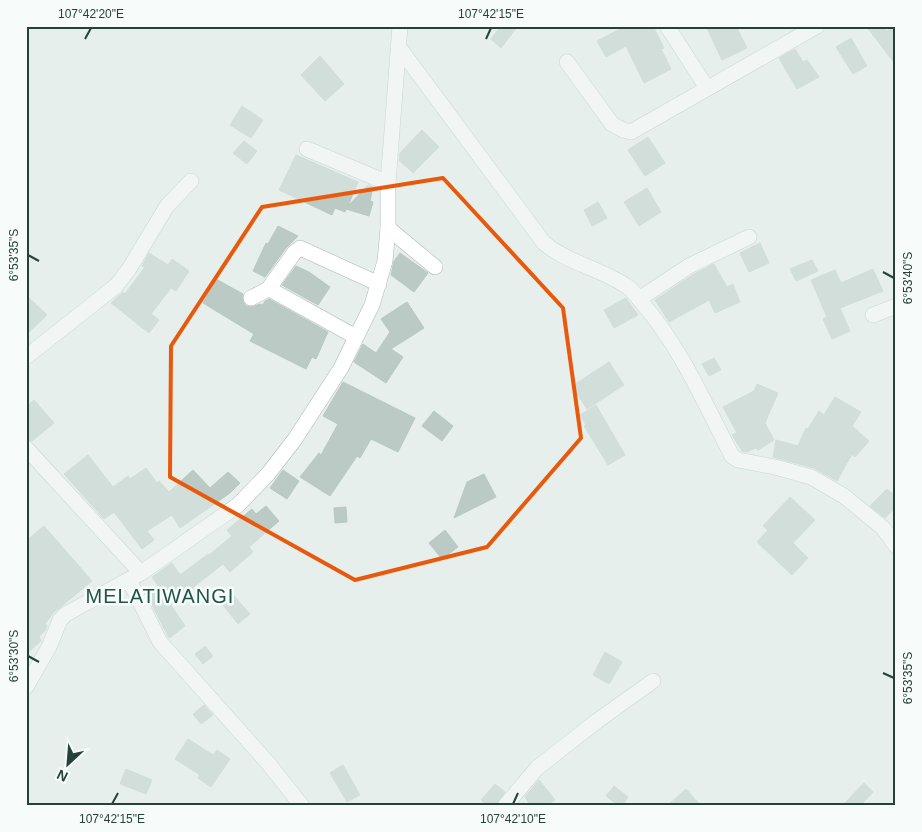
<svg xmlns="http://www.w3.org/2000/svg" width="922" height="832" font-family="Arial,sans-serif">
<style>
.building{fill:#bbcac4;stroke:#b8c9c2}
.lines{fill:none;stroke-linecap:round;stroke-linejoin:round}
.minor-casing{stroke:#a8b8b2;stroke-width:16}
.minor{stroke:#fff;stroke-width:15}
.marked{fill:none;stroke:#e8590c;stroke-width:4;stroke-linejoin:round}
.ticks{fill:none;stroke:#24423a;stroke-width:2}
.labels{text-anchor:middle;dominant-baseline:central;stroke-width:5;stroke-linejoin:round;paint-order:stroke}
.quarter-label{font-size:20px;letter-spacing:1px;fill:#1f5548;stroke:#f7fbf9}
.neatline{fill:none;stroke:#24423a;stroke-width:2}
.ticks-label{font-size:12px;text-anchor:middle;fill:#24423a}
</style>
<rect width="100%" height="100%" fill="#e6efeb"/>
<g class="building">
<path d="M501 26H518L501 48 491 39Z"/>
<path d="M626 26H653L664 48 661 49 671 69 644 83 626 46 606 57 597 41Z"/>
<path d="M706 26H736L747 48 722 60Z"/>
<path d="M866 26H883L886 31 896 26V65Z"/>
<path d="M851 38 867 66 853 74 836 47Z"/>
<path d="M795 49 803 62 807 60 819 77 797 89 779 58Z"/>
<path d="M320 56 344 84 325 101 301 75Z"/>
<path d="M242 106 263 120 251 138 230 125Z"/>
<path d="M422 130 439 147 413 173 399 160 400 153Z"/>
<path d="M648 137 665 163 645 176 628 150Z"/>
<path d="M244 141 257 151 247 164 233 153Z"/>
<path d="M296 155 358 182 348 206 368 185 373 187 370 201 373 202 369 216 346 209 345 212 335 208 332 215 279 190Z"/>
<path d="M647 188 661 212 639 226 624 202Z"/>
<path d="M598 202 607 218 592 226 584 210Z"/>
<path d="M278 226 298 236 286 248 265 277 253 271 266 243 268 244Z"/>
<path d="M760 243 769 263 749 272 740 253Z"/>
<path d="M149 253 168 265 172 259 189 271 176 291 171 288 151 314 159 320 149 333 111 303 123 292 125 294 145 267 142 266Z"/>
<path d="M400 253 428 273 414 292 391 275 394 261Z"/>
<path d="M812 260 818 271 796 281 790 269Z"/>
<path d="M714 264 727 287 733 284 740 302 715 313 709 300 669 322 655 300 694 274Z"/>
<path d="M296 266 309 272 330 287 318 305 282 285Z"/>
<path d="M873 269 883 291 840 308 850 331 832 339 823 319 827 317 811 280 835 270 841 283Z"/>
<path d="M216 279 243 294V302L246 306 251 307 260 304 263 305 265 301 269 299 328 332 316 359 312 357 306 369 250 341 254 334 203 303Z"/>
<path d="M26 295 47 315 26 335Z"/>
<path d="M626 298 638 315 614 328 604 310Z"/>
<path d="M407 302 424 328 391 349 403 357 386 383 354 362 363 344 376 353 390 332 381 319Z"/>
<path d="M714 358 721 370 709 376 702 364Z"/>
<path d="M609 362 624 385 587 409 572 386Z"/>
<path d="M343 382 415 418 398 452 371 439 360 458 357 456 330 496 300 477 319 453 321 455 338 424 323 416Z"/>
<path d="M757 384 778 393 765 423 774 440 758 450 756 448 746 452 742 451 732 435 737 433 723 407 754 391Z"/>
<path d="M835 397 861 412 852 426 869 441 855 457 852 454 837 481 814 468 773 457 776 440 798 446 806 428 808 429 819 411 824 415Z"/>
<path d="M34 400 54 423 32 441 26 439V407Z"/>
<path d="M596 405 625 455 608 465 584 426 586 425 580 415Z"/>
<path d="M434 411 453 426 442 441 422 426Z"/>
<path d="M88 455 113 487 128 476 130 479 146 468 157 483 159 481 169 492 193 470 210 488 228 472 240 483 230 493 180 528 172 515 147 531 154 540 142 549 114 512 104 519 64 474Z"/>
<path d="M283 470 299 481 287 499 270 488Z"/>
<path d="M484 474 496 497 454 518 467 482Z"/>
<path d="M887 489 896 497V507L885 518 870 506Z"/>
<path d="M790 497 815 520 793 543 808 558 792 575 757 542 768 530 763 526Z"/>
<path d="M266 506 279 521 249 547 253 552 230 572 223 564 190 590 191 591 171 605 185 626 169 638 147 595 159 587 152 577 172 563 180 575 208 554 209 555 232 536 227 530 252 509 256 514Z"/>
<path d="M346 507 347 522 335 523 334 508Z"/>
<path d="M44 526 92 581 53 613 45 624 47 626 45 631 39 636 41 641 26 654V541Z"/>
<path d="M445 530 458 547 442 559 429 543Z"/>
<path d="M234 596 250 614 238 624 223 605Z"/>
<path d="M205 646 213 656 203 664 195 654Z"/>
<path d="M605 652 622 662 609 684 593 675Z"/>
<path d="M204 705 213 715 201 724 193 714Z"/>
<path d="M188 739 213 755 217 750 230 759 211 787 198 778 200 775 175 759Z"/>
<path d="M343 765 360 795 347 802 330 773Z"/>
<path d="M126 769 152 780 146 794 120 784Z"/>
<path d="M539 780 555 800 547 806H531L525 797Z"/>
<path d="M864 783 873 792 860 806H842Z"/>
<path d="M495 784 505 792 495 806H488L481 800Z"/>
<path d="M614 786 628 797 622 806H619L606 796Z"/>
<path d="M686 789 701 806H667Z"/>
</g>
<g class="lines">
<defs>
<g id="minor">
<path d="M667 26 707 88"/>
<path d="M398 46 544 243C568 263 602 269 628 287 634 291 638 298 643 304 681 348 705 404 732 456L738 460 775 467 811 477 844 496 883 528 896 546"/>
<path d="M567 62 612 124 623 130 631 132 817 26"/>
<path d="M307 149 388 183"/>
<path d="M388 228 435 267"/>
<path d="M251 298 270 288"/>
<path d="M639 299 689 266 749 237"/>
<path d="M873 315 896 306"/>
<path d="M356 337 273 291 270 288 271 285 294 253 300 248 379 284"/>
<path d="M26 357 116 286 129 269 167 206 191 181"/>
<path d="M26 448 141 573"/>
<path d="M129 580 160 642 268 763 302 806"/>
<path d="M26 687 49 647 60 620 66 614 141 573 238 505 268 474 295 439 341 368 372 305 385 261 388 228V183L400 26"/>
<path d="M505 806 537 768 597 721 653 681"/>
</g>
</defs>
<use href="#minor" class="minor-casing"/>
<use href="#minor" class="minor"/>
</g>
<path d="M0 0H922V832H0ZM443 178 563 308 581 438 487 547 355 580 170 477 171 346 262 207Z" fill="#e6efeb" fill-opacity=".55" fill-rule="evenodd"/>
<path class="marked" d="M443 178 563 308 581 438 487 547 355 580 170 477 171 346 262 207Z"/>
<path class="ticks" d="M85 39 91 28M486 39 491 28M28 255 39 261M883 272 894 278M28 656 39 662M883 673 894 678M112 804 118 793M513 804 518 793"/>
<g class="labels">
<g class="quarter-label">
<text x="160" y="596">MELATIWANGI</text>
</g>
</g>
<rect width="922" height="832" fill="none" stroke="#f7fbf9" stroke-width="55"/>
<g transform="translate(68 764) rotate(206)" stroke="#f7fbf9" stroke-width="4" paint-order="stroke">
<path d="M0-4L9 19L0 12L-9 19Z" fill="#24423a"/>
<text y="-8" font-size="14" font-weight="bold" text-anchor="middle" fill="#24423a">N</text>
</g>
<rect x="28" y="28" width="866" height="776" class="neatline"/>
<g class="ticks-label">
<text x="91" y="18">107°42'20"E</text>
<text x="491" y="18">107°42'15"E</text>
<text transform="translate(14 255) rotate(-90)" y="4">6°53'35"S</text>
<text transform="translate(908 278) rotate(-90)" y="4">6°53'40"S</text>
<text transform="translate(14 656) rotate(-90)" y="4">6°53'30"S</text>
<text transform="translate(908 678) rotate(-90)" y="4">6°53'35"S</text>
<text x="112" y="823">107°42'15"E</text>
<text x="513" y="823">107°42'10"E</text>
</g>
</svg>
